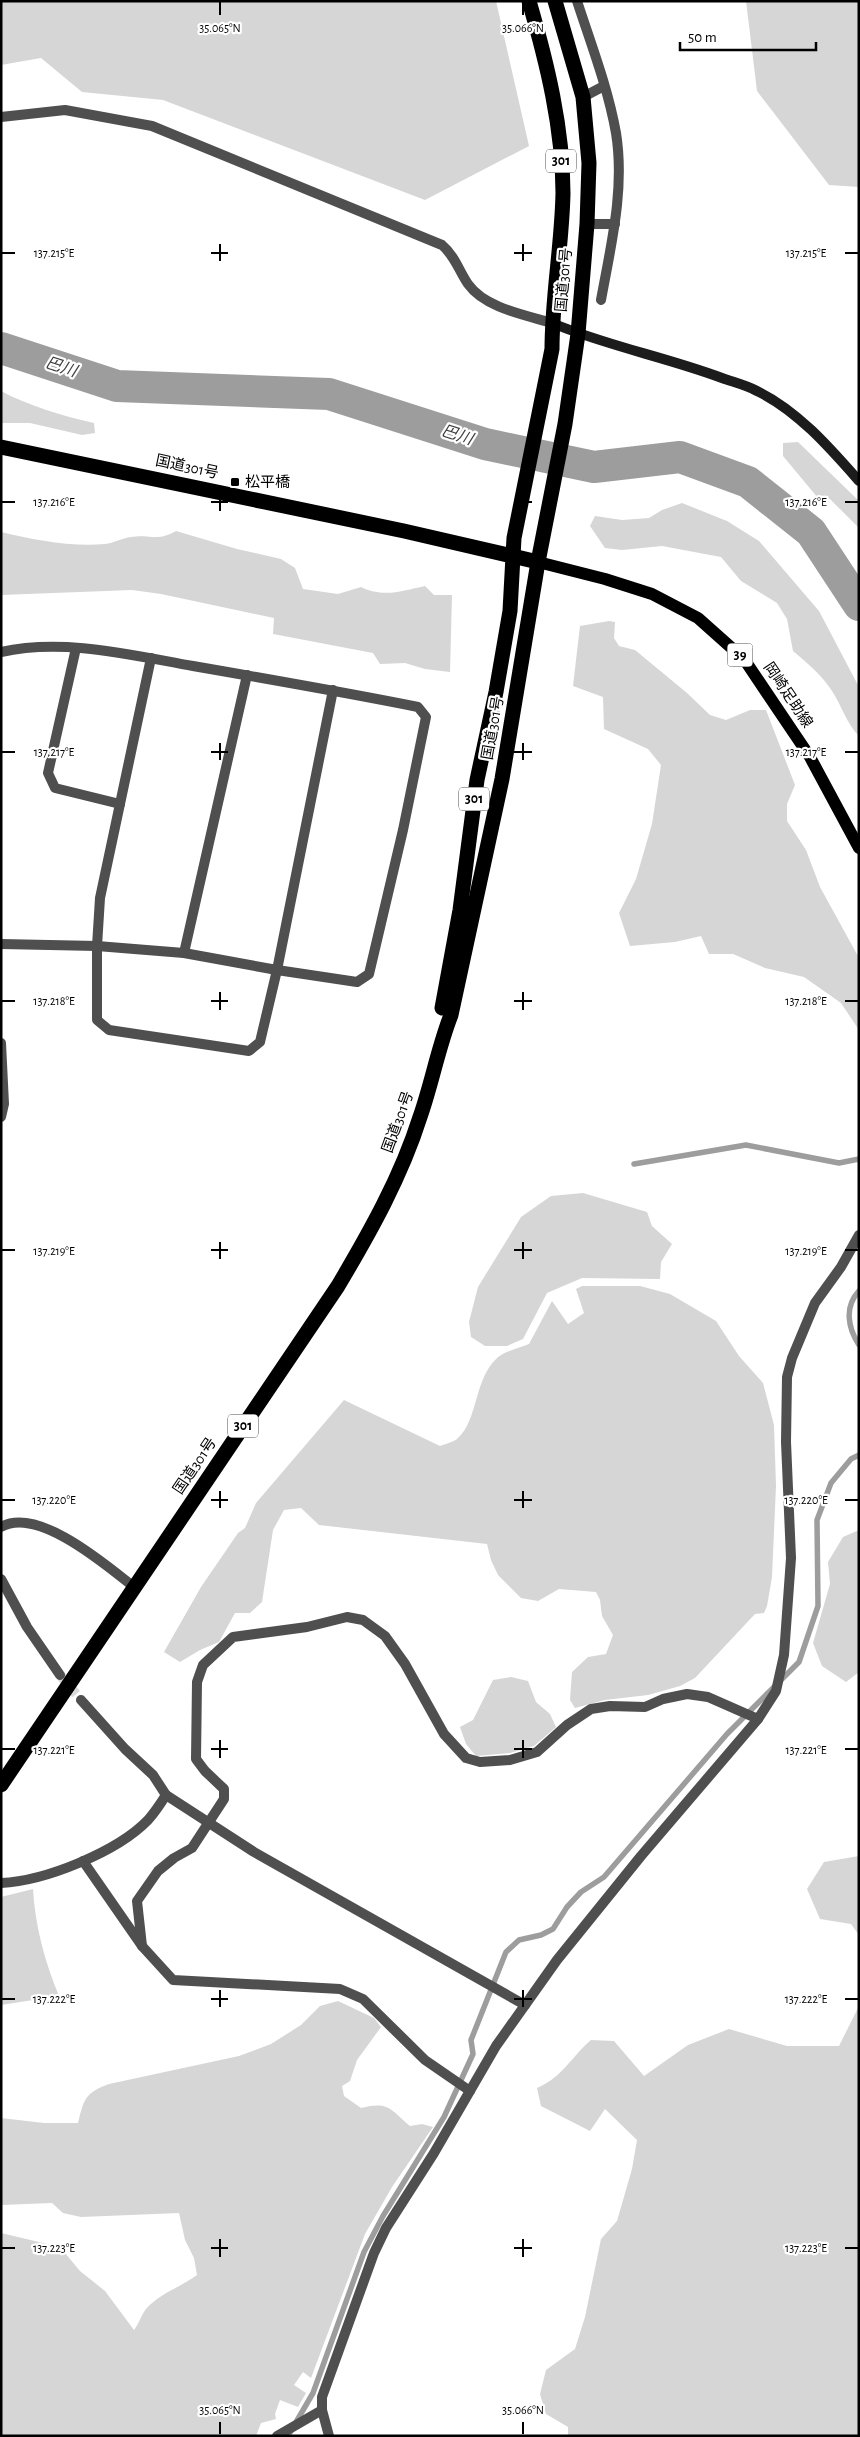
<svg xmlns="http://www.w3.org/2000/svg" width="860" height="2437" font-family="'Alegreya Sans','Noto Sans JP',sans-serif">
<style>
.green{fill:#d6d6d6}
.lines{fill:none;stroke-linecap:round;stroke-linejoin:round}
.stream{stroke:#9d9d9d;stroke-width:5.5}
.river{stroke:#9d9d9d;stroke-width:32}
.street-tunnel{stroke:#d9d9d9;stroke-width:10;stroke-dasharray:10 5;stroke-linecap:butt}
.street{stroke:#4f4f4f;stroke-width:10}
.secondary{stroke:#1c1c1c;stroke-width:10}
.primary{stroke:#000;stroke-width:12}
.highway{stroke:#000;stroke-width:15}
.ticks{fill:none;stroke:#000;stroke-width:2}
.poi-dot{fill:#000;stroke:#fff;stroke-width:2}
.labels{text-anchor:middle;dominant-baseline:central;stroke-width:4.5;stroke-linejoin:round;paint-order:stroke}
.shield{fill:#fff;stroke:#4c4c4c;stroke-width:1}
.shield-label{font-size:14px;font-weight:bold;fill:#000}
.street-label{font-size:15px;fill:#000;stroke:#fff}
.poi-label{font-size:15px;fill:#000;stroke:#fff;text-anchor:start}
.water-label{font-size:16px;font-style:italic;fill:#3e3e3e;stroke:#fff}
.ticks-label{font-size:12px;text-anchor:middle;fill:#000;stroke:#fff;stroke-width:4.5;stroke-linejoin:round;paint-order:stroke}
</style>
<rect width="100%" height="100%" fill="#fff"/>
<g class="green">
<path d="M1 1H496L529 146 425 200 163 100 82 92 41 58 1 65Z"/>
<path d="M746 1H859V187L829 185 757 91Z"/>
<path d="M1 391C29 406 63 416 94 423L95 433 82 435 30 423H1Z"/>
<path d="M798 442 859 501V528L830 499 818 498 783 456V443Z"/>
<path d="M682 503 727 521 759 541 819 611 859 687V736C846 723 842 706 832 691 822 675 807 663 793 651L787 619 777 603 741 581 721 557 662 546 622 550 605 548 590 526 595 516 622 520 649 518 662 510Z"/>
<path d="M176 531 237 549 281 559 295 568 303 589 338 594 361 587C383 598 402 591 425 586L434 595H452L450 672 425 669 405 663 380 664 373 653 273 634 274 618 161 594 132 590 1 595V532C34 540 71 547 105 544 114 543 122 538 131 537 151 534 157 542 176 531Z"/>
<path d="M609 621 615 622 614 638 619 646 635 650 687 693 710 715 726 720 750 710H766L795 785 787 804V821L806 850 820 887 859 958V1030L841 1003 804 977 765 968 733 954H709L701 936 675 942 630 946 619 913 636 879 652 824 661 765 648 749 604 729 603 697 573 686 580 626Z"/>
<path d="M583 1193 647 1212 652 1226 672 1244 661 1262 660 1279 582 1278 547 1293 523 1339 507 1346H485L471 1337 469 1322 478 1287 521 1217 551 1196Z"/>
<path d="M582 1286H640L670 1294 716 1321 739 1356 763 1383 774 1425 776 1486 772 1577 767 1606 764 1613 755 1614 695 1678 680 1686 648 1695 605 1700 575 1708 570 1700 572 1672 588 1657 606 1654 613 1635 602 1616 600 1600 596 1592 559 1589 538 1601 521 1598 498 1575 491 1560 487 1544 319 1525 301 1508 284 1510 273 1530 262 1602 250 1613H235L219 1642 200 1650 180 1662 164 1652 201 1587 238 1533 245 1528 256 1503 344 1400 440 1446C445 1444 454 1442 458 1438 478 1420 474 1379 497 1358 504 1351 520 1348 529 1344L552 1301 568 1324 584 1313 576 1289Z"/>
<path d="M859 1530V1672L846 1682 822 1666 813 1643 830 1584 828 1562 843 1537Z"/>
<path d="M511 1677 528 1681 536 1702 550 1714 556 1727 534 1746 510 1753 476 1756 466 1744 460 1727 473 1720 493 1680Z"/>
<path d="M859 1856V1935L851 1924 820 1919 807 1889 824 1862Z"/>
<path d="M33 1889C35 1926 45 1962 59 1996L1 2005V1897Z"/>
<path d="M338 2001 374 2018 381 2027 357 2060 350 2081 342 2086 344 2096 361 2108C389 2101 390 2109 410 2126L422 2124 433 2127 392 2187 365 2234 311 2378 303 2372 294 2385 306 2393 298 2407 280 2400 275 2414 276 2419 261 2423 256 2436H1V2233L60 2247 80 2271 105 2291 134 2330C139 2324 141 2315 146 2309 160 2293 181 2287 197 2275L194 2258 185 2240 179 2213 81 2217 63 2213 52 2203 1 2205V2118L44 2123H78C84 2100 84 2093 109 2084L239 2056 271 2044 301 2025 320 2006Z"/>
<path d="M859 2006V2436H568V2427L546 2414 540 2394 546 2370 575 2349 585 2317 601 2239 617 2221 632 2169 637 2140 605 2109 590 2131 541 2106 537 2088C564 2076 570 2058 591 2040L614 2041 644 2076 688 2045 729 2029 787 2046H839Z"/>
</g>
<g class="lines">
<g class="stream">
<path d="M634 1164 746 1145 839 1163 859 1159"/>
<path d="M859 1291C844 1307 848 1328 859 1345"/>
<path d="M288 2436 313 2393 364 2252 383 2216 444 2117 473 2054 471 2040 506 1952 519 1940 541 1935 553 1929 567 1907 581 1892 604 1877 727 1734 799 1662 818 1606 817 1520 831 1483 851 1459 859 1455"/>
</g>
<path class="river" d="M1 348 117 386 329 394 485 444 594 467 680 457 748 482 811 532 859 605"/>
<path class="street-tunnel" d="M60 1675 81 1700"/>
<g class="street">
<path d="M577 1C591 44 608 88 616 133 625 189 611 245 601 300"/>
<path d="M583 97 604 86"/>
<path d="M1 117 65 110 152 126 442 245C455 256 459 271 468 284 485 308 525 315 552 323"/>
<path d="M587 224H615"/>
<path d="M76 648 48 773 55 788 120 804"/>
<path d="M1 652C63 638 131 655 193 666 268 679 343 692 418 707L426 717 403 830 369 974 357 982 277 970 184 953 97 946 1 944"/>
<path d="M151 658 100 898 97 946V1020L109 1030 249 1051 260 1042 277 970 333 690"/>
<path d="M184 953 247 675"/>
<path d="M1 1043 4 1104 1 1117"/>
<path d="M1 1527C38 1506 106 1565 134 1587"/>
<path d="M1 1579 27 1627 60 1675"/>
<path d="M166 1795 254 1852 525 2005"/>
<path d="M83 1861 142 1946 173 1980 340 1989 363 1999 425 2060 470 2091"/>
<path d="M1 1883C45 1881 117 1852 148 1820 155 1812 161 1803 166 1795L153 1775 125 1749 81 1700"/>
<path d="M142 1946 137 1901 158 1871 174 1858 192 1848 224 1799V1789L205 1771 196 1759 197 1682 203 1665 233 1637 307 1627 347 1617 363 1620 385 1636 405 1664 444 1734 466 1758 480 1762 510 1760 537 1752 567 1725 591 1709 610 1706 645 1707 663 1699 687 1694 708 1697 758 1719"/>
<path d="M277 2436 322 2410"/>
<path d="M329 2436 322 2410V2397L374 2253 386 2228 434 2153 496 2046 557 1960 641 1856 758 1719 776 1691 784 1655 791 1558 786 1442 787 1377 792 1358 815 1303 841 1267 859 1235"/>
</g>
<path class="secondary" d="M552 323C607 346 666 357 722 378 733 382 746 385 757 391 797 410 830 448 859 481"/>
<path class="primary" d="M538 562 605 579 652 594 698 618 744 659 810 757 859 848"/>
<g class="highway">
<path d="M1 447 404 531 538 562"/>
<path d="M442 1008 460 910 477 780 496 692 510 611 514 538 552 349C552 297 562 245 563 193 563 128 547 63 529 1"/>
<path d="M1 1785 338 1286C370 1232 401 1177 420 1117 432 1083 438 1048 451 1015L502 779 538 562 565 424 578 334 587 224 589 163 583 97 555 1"/>
</g>
</g>
<path class="ticks" d="M220 2V15M523 2V15M220 244V261M523 244V261M2 253H15M211 253H228M514 253H532M845 253H858M220 493V511M523 493V511M2 502H15M211 502H228M514 502H532M845 502H858M220 743V760M523 743V760M2 752H15M211 752H228M514 752H532M845 752H858M220 992V1010M523 992V1010M2 1001H15M211 1001H228M514 1001H532M845 1001H858M220 1242V1259M523 1242V1259M2 1250H15M211 1250H228M514 1250H532M845 1250H858M220 1491V1508M523 1491V1508M2 1500H15M211 1500H228M514 1500H532M845 1500H858M220 1740V1758M523 1740V1758M2 1749H15M211 1749H228M514 1749H532M845 1749H858M220 1990V2007M523 1990V2007M2 1999H15M211 1999H228M514 1999H532M845 1999H858M220 2239V2257M523 2239V2257M2 2248H15M211 2248H228M514 2248H532M845 2248H858M220 2422V2434M523 2422V2434"/>
<rect class="poi-dot" x="230" y="477" width="10" height="10" rx="2.5"/>
<g class="labels">
<g class="shield">
<rect x="546" y="149.5" width="30" height="23" rx="4"/>
<rect x="727.5" y="643.5" width="25" height="23" rx="4"/>
<rect x="459" y="787.5" width="30" height="23" rx="4"/>
<rect x="228" y="1414.5" width="30" height="23" rx="4"/>
</g>
<g class="shield-label">
<text x="561" y="161">301</text>
<text x="740" y="655">39</text>
<text x="474" y="799">301</text>
<text x="243" y="1426">301</text>
</g>
<g class="street-label">
<text transform="translate(564 280) rotate(-85)">国道301号</text>
<text transform="translate(187 467) rotate(12)">国道301号</text>
<text transform="translate(788 695) rotate(56)">岡崎足助線</text>
<text transform="translate(493 728) rotate(-80)">国道301号</text>
<text transform="translate(398 1122) rotate(-70)">国道301号</text>
<text transform="translate(195 1466) rotate(-56)">国道301号</text>
</g>
<g class="poi-label">
<text x="245" y="482">松平橋</text>
</g>
<g class="water-label">
<text transform="translate(61 367) rotate(18)">巴川</text>
<text transform="translate(457 435) rotate(18)">巴川</text>
</g>
</g>
<g class="ticks-label">
<text x="220" y="32">35.065°N</text>
<text x="523" y="32">35.066°N</text>
<text x="806" y="257">137.215°E</text>
<text x="54" y="257">137.215°E</text>
<text x="806" y="506">137.216°E</text>
<text x="54" y="506">137.216°E</text>
<text x="54" y="756">137.217°E</text>
<text x="806" y="756">137.217°E</text>
<text x="54" y="1005">137.218°E</text>
<text x="806" y="1005">137.218°E</text>
<text x="806" y="1255">137.219°E</text>
<text x="54" y="1255">137.219°E</text>
<text x="806" y="1504">137.220°E</text>
<text x="54" y="1504">137.220°E</text>
<text x="806" y="1754">137.221°E</text>
<text x="54" y="1754">137.221°E</text>
<text x="806" y="2003">137.222°E</text>
<text x="54" y="2003">137.222°E</text>
<text x="54" y="2252">137.223°E</text>
<text x="806" y="2252">137.223°E</text>
<text x="220" y="2414">35.065°N</text>
<text x="523" y="2414">35.066°N</text>
</g>
<rect width="860" height="2437" fill="none" stroke="#000000" stroke-width="5"/>
<path d="M680 42v8h136v-8" fill="none" stroke="#000000" stroke-width="2.5"/>
<text x="688" y="42" font-size="15" fill="#000000" stroke="#ffffff" stroke-width="4" paint-order="stroke">50 m</text>
</svg>
